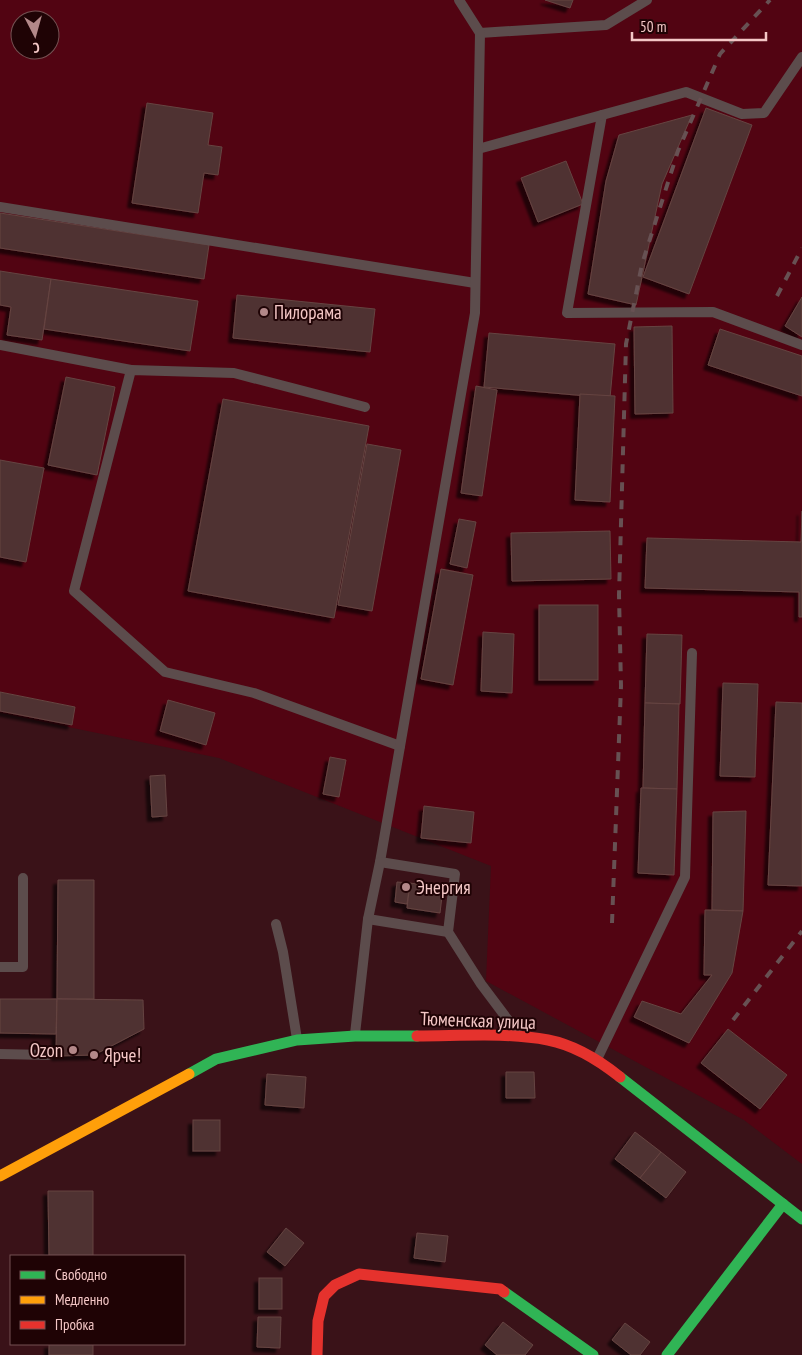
<svg xmlns="http://www.w3.org/2000/svg" width="802" height="1355" font-family="'PT Sans Narrow',sans-serif">
<style>
.built{fill:#520412;fill-rule:evenodd}
.building{fill:#503230;stroke:#654442;filter:url(#shadow)}
.lines{fill:none;stroke-linecap:round;stroke-linejoin:round}
.lane{stroke:#5c4c4c;stroke-width:10}
.fast{stroke:#30b455;stroke-width:11}
.slow{stroke:#ff9f0a;stroke-width:11}
.jam{stroke:#e5322d;stroke-width:11}
.rail{stroke:#675153;stroke-width:4;stroke-dasharray:9 9;stroke-linecap:butt}
.poi-dot{fill:#b38889;stroke:#1f0305;stroke-width:2}
.labels{text-anchor:middle;dominant-baseline:central;stroke-width:4;stroke-linejoin:round;paint-order:stroke}
.poi-label{font-size:19px;fill:#f4c7c6;stroke:#1f0305;text-anchor:start}
.street-label{font-size:19px;fill:#f4c7c6;stroke:#1f0305}
</style>
<defs>
<filter id="shadow"><feDropShadow dx="-4.5" dy="4.5" stdDeviation="1" flood-color="#0009"/></filter>
</defs>
<rect width="100%" height="100%" fill="#3a1218"/>
<path class="built" d="M0 0H802V1164L744 1120 486 981 491 866 219 758 0 713ZM20 20H50V50H20Z"/>
<g class="building">
<path d="M545 0H573L570 8Z"/>
<path d="M147 103 213 113 208 145 222 147 218 175 204 173 198 213 132 203Z"/>
<path d="M706 108 752 125 689 294 643 277Z"/>
<path d="M692 115 662 184 636 305 588 294 606 181 619 135Z"/>
<path d="M566 161 583 204 538 222 521 178Z"/>
<path d="M0 213 209 245 204 279 0 248Z"/>
<path d="M0 271 51 279 42 340 7 335 11 307 0 305Z"/>
<path d="M51 279 198 301 190 351 44 329Z"/>
<path d="M237 295 375 309 370 352 233 338Z"/>
<path d="M802 297V337L785 326Z"/>
<path d="M672 326 673 413 635 414 634 327Z"/>
<path d="M720 329 802 356V396L708 365Z"/>
<path d="M489 333 615 344 610 398 484 387Z"/>
<path d="M66 377 115 387 97 475 48 465Z"/>
<path d="M476 386 497 390 482 496 461 493Z"/>
<path d="M580 394 615 396 610 502 575 500Z"/>
<path d="M223 399 369 426 334 618 188 591Z"/>
<path d="M367 444 401 450 372 611 338 605Z"/>
<path d="M0 460 44 468 26 562 0 557Z"/>
<path d="M802 511V617H799V592L645 588 647 538 801 542Z"/>
<path d="M459 519 476 522 467 568 450 564Z"/>
<path d="M610 531 611 579 512 581 511 533Z"/>
<path d="M441 569 473 575 453 685 421 679Z"/>
<rect x="539" y="605" width="59" height="75"/>
<path d="M483 632 514 634 512 693 481 691Z"/>
<path d="M647 634 682 635 680 704 645 703Z"/>
<path d="M723 683 758 684 755 777 720 776Z"/>
<path d="M0 692 75 707 72 725 0 711Z"/>
<path d="M168 700 215 713 206 745 160 731Z"/>
<path d="M776 702 802 703V886L768 885Z"/>
<path d="M645 703 679 704 677 789 643 788Z"/>
<path d="M330 757 346 760 339 797 323 794Z"/>
<path d="M165 775 167 816 152 817 150 776Z"/>
<path d="M641 788 677 789 674 875 638 873Z"/>
<path d="M424 806 474 812 471 843 421 838Z"/>
<path d="M746 811 743 911 712 910 713 812Z"/>
<path d="M58 880H94V999H57Z"/>
<path d="M397 882 410 883 407 904 395 902Z"/>
<path d="M410 883 443 888 440 913 407 908Z"/>
<path d="M705 910 743 911 732 973 689 1043 634 1017 642 1001 681 1014 712 975H704Z"/>
<path d="M0 999H57L56 1034 0 1033Z"/>
<path d="M57 999 143 1000 144 1029 94 1055 56 1056Z"/>
<path d="M728 1029 787 1075 760 1109 701 1063Z"/>
<path d="M506 1072H534L535 1098H506Z"/>
<path d="M267 1074 306 1077 304 1108 265 1105Z"/>
<rect x="193" y="1120" width="27" height="31"/>
<path d="M635 1132 661 1152 640 1178 615 1159Z"/>
<path d="M661 1152 686 1172 666 1198 640 1178Z"/>
<path d="M48 1191H93V1256H49Z"/>
<path d="M286 1228 304 1243 285 1266 267 1252Z"/>
<path d="M417 1233 448 1236 445 1262 414 1258Z"/>
<rect x="259" y="1278" width="23" height="31"/>
<path d="M258 1317H281L280 1348 257 1347Z"/>
<path d="M503 1322 533 1345 525 1355H497L485 1345Z"/>
<path d="M625 1323 650 1342 640 1355H631L612 1340Z"/>
<rect x="49" y="1344" width="44" height="11"/>
</g>
<g class="lines">
<g class="lane">
<path d="M480 33 606 25 647 0"/>
<path d="M602 115 567 313 713 312 802 345"/>
<path d="M478 149 686 92 742 114 764 113 802 57"/>
<path d="M0 207 475 283"/>
<path d="M0 345 131 370"/>
<path d="M365 407 234 373 131 370 74 591 165 672 254 693 400 746"/>
<path d="M380 862 475 313 480 33 459 0"/>
<path d="M368 919 448 932"/>
<path d="M276 924 283 952 297 1039"/>
<path d="M0 967H23V878"/>
<path d="M355 1034 368 919 380 862 455 874 448 932 481 984 517 1032"/>
<path d="M0 1054 48 1055"/>
<path d="M597 1059 685 877 692 653"/>
</g>
<g class="fast">
<path d="M189 1074 216 1059 297 1040 355 1036H417"/>
<path d="M620 1077 802 1219"/>
<path d="M504 1292 593 1355"/>
<path d="M667 1355 783 1204"/>
</g>
<path class="slow" d="M0 1176 189 1074"/>
<g class="jam">
<path d="M417 1036C460 1036 506 1032 548 1040 574 1045 600 1061 620 1077"/>
<path d="M317 1355 318 1321 324 1296 335 1285 359 1274 500 1289 504 1292"/>
</g>
<g class="rail">
<path d="M777 296 802 248"/>
<path d="M612 923 621 686 619 595 626 344 642 264 678 151 720 54 770 0"/>
<path d="M733 1020 802 931"/>
</g>
</g>
<g class="poi-dot">
<circle cx="264" cy="312" r="5"/>
<circle cx="406" cy="887" r="5"/>
<circle cx="73" cy="1050" r="5"/>
<circle cx="94" cy="1055" r="5"/>
</g>
<g class="labels">
<g class="poi-label">
<text x="274" y="312">Пилорама</text>
<text x="416" y="887">Энергия</text>
<text x="63" y="1050" text-anchor="end">Ozon</text>
<text x="104" y="1055">Ярче!</text>
</g>
<g class="street-label">
<text transform="translate(478 1020) rotate(2)">Тюменская улица</text>
</g>
</g>
<rect x="10" y="1255" width="175" height="90" fill="#1f0305" stroke="#745152"/>
<rect x="20" y="1271" width="25" height="8" fill="#30b455" stroke="#745152"/>
<text x="55" y="1280" font-size="15" fill="#f4c7c6">Свободно</text>
<rect x="20" y="1296" width="25" height="8" fill="#ff9f0a" stroke="#745152"/>
<text x="55" y="1305" font-size="15" fill="#f4c7c6">Медленно</text>
<rect x="20" y="1321" width="25" height="8" fill="#e5322d" stroke="#745152"/>
<text x="55" y="1330" font-size="15" fill="#f4c7c6">Пробка</text>
<g transform="translate(35 35) rotate(174)"><circle r="24" fill="#1f0305" stroke="#745152"/>
<path d="M0-4L9 19L0 12L-9 19Z" fill="#b38889"/>
<text y="-8" font-size="14" font-weight="bold" text-anchor="middle" fill="#f4c7c6">С</text>
</g>
<path d="M632 32v8h134v-8" fill="none" stroke="#f4c7c6" stroke-width="2.5"/>
<text x="640" y="32" font-size="15" fill="#f4c7c6" stroke="#1f0305" stroke-width="4" paint-order="stroke">50 m</text>
</svg>
